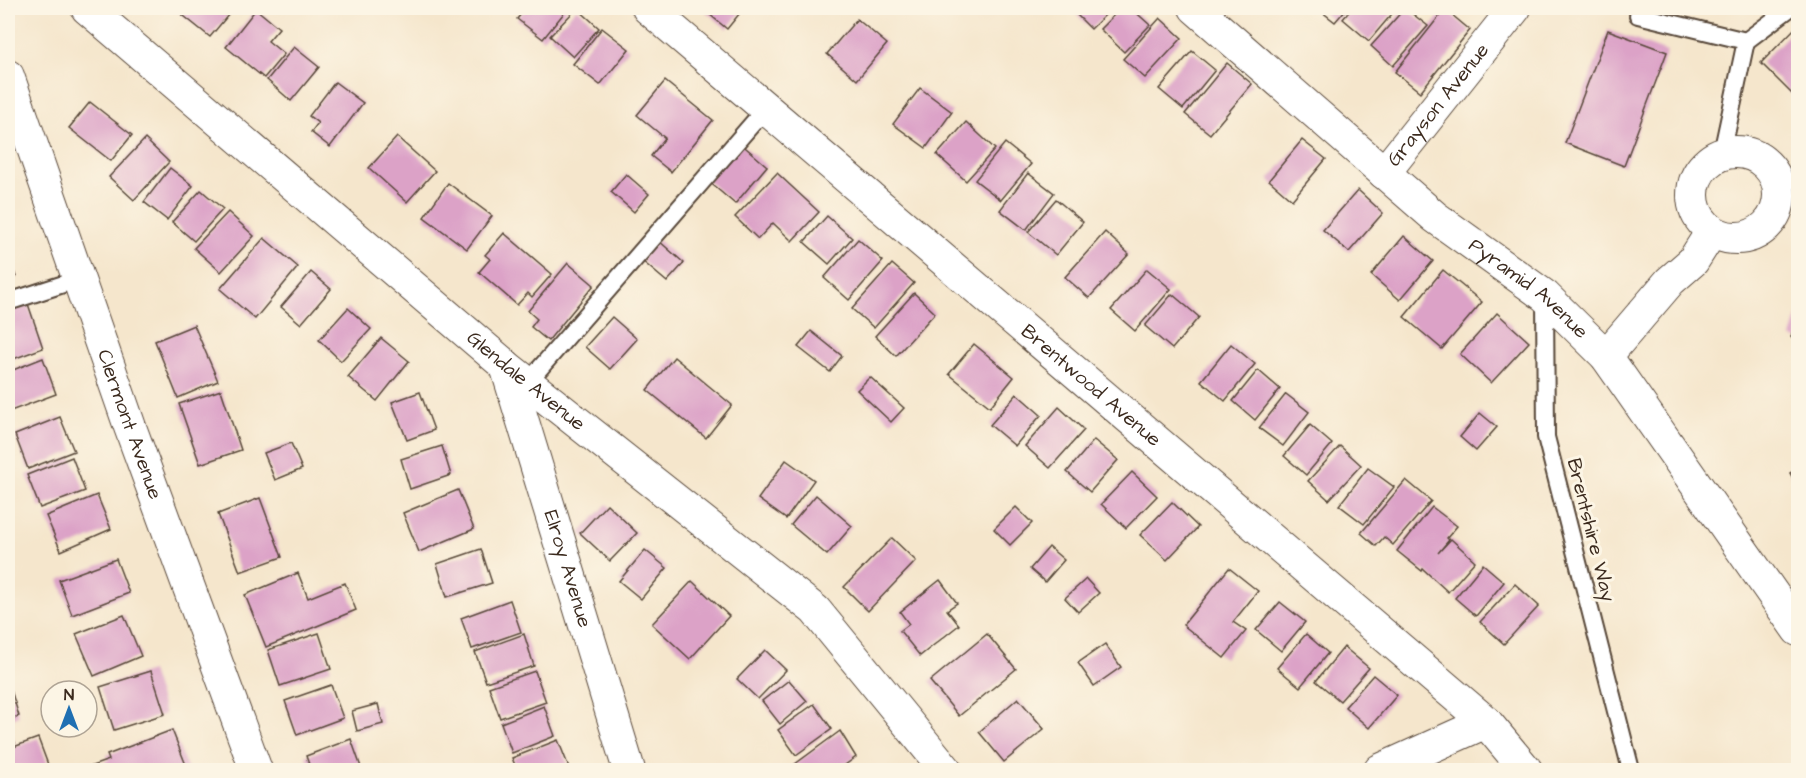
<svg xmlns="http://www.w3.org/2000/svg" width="1806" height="778" font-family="'Architects Daughter',sans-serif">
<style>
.building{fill:#dca2c7}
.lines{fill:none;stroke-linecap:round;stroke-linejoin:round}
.lane-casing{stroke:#574638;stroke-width:20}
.street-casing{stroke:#574638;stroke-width:34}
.lane{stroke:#fff;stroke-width:16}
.street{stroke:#fff;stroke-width:32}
.labels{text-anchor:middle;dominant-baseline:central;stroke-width:6;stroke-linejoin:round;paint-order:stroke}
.street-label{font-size:20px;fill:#3b2a1e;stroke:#fcf5e5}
</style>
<rect width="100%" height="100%" fill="#fcf5e5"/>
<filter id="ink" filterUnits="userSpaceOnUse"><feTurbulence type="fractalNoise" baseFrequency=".0167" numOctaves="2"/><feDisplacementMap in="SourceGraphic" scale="12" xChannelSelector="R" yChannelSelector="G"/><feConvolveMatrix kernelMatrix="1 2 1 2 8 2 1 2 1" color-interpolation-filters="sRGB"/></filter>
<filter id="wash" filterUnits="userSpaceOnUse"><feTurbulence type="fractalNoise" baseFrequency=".008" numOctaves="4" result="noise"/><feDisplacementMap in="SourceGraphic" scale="24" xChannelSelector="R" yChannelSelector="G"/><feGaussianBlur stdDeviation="1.35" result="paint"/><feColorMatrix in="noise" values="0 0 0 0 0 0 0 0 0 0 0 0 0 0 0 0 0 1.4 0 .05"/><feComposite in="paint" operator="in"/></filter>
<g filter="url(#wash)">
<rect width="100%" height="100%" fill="#f5e6cc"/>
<g id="blocks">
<g class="building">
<path d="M174 8H234L210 37Z"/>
<path d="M526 8H568L543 39 517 19Z"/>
<path d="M577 8 599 28 573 57 550 36Z"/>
<path d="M702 8H744L727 29Z"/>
<path d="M1074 8H1112L1091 29 1072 10Z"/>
<path d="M1121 8H1131L1150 25 1124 52 1100 29Z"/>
<path d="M1317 8H1347L1335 22Z"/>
<path d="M1352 8H1397L1369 41 1343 19Z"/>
<path d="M1405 8 1428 26 1393 66 1371 46Z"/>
<path d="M256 9 279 28 268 41 284 54 264 78 226 47Z"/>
<path d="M1445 9 1470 30 1420 92 1395 72Z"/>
<path d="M1160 18 1182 38 1145 78 1123 59Z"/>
<path d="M857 19 887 44 857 80 827 54Z"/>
<path d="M1798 25V100L1761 63Z"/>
<path d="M602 28 629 49 600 85 573 64Z"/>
<path d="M1608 30 1667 52 1624 166 1565 143Z"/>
<path d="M294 47 319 67 291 101 267 80Z"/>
<path d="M1192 51 1215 70 1183 109 1159 89Z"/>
<path d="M1227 63 1252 84 1210 134 1185 114Z"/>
<path d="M665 81 713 120 671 172 651 156 665 138 637 115Z"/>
<path d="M335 82 363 103 330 147 311 132 318 123 309 116Z"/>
<path d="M920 88 952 112 926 148 893 124Z"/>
<path d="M90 102 132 135 111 161 69 128Z"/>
<path d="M966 122 995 149 966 181 937 155Z"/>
<path d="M397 137 435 171 407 202 369 168Z"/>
<path d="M145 139 169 162 134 200 109 177Z"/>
<path d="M1302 140 1326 159 1292 200 1269 180Z"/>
<path d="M739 142 767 166 735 204 707 180Z"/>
<path d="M1005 143 1031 164 1001 200 975 180Z"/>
<path d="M170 168 193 186 167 220 144 202Z"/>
<path d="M777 173 819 212 792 241 773 223 758 239 735 217Z"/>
<path d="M1028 173 1054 193 1026 230 1000 210Z"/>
<path d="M626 174 649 194 634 212 611 192Z"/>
<path d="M448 183 492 216 467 249 424 217Z"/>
<path d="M201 190 223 209 194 241 172 222Z"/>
<path d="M1358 190 1383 213 1349 252 1323 230Z"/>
<path d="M1056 199 1083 222 1056 255 1028 232Z"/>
<path d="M228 212 254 236 221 272 194 248Z"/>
<path d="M827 216 852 238 829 264 804 242Z"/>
<path d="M1105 232 1129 254 1089 298 1065 277Z"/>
<path d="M504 233 552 274 532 297 528 293 517 305 479 272 490 259 485 255Z"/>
<path d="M1404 236 1433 261 1400 300 1371 275Z"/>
<path d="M264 238 298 267 255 319 220 289Z"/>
<path d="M858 239 883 261 849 300 824 278Z"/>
<path d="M658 240 684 263 667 282 641 260Z"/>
<path d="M8 254 16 277 8 280Z"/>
<path d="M568 263 594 285 548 341 531 327 537 319 528 311Z"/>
<path d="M892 264 914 283 874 328 852 309Z"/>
<path d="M1147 269 1171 289 1135 331 1111 310Z"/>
<path d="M1443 270 1482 302 1442 349 1404 317Z"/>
<path d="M311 272 331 289 301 324 281 307Z"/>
<path d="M914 293 935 313 896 356 875 336Z"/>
<path d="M1172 294 1199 317 1172 349 1145 326Z"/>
<path d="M26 298 43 348 8 361V304Z"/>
<path d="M348 308 371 329 341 361 319 340Z"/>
<path d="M1497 313 1529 342 1491 383 1460 354Z"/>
<path d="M1798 314V340L1791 337Z"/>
<path d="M612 317 637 339 610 369 585 347Z"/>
<path d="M194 325 218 381 178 398 155 341Z"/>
<path d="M811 331 842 356 830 372 798 347Z"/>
<path d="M381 338 409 361 377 401 348 377Z"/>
<path d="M974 344 1014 377 990 407 949 374Z"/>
<path d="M1231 344 1255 364 1225 401 1201 381Z"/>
<path d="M674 357 732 405 706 438 647 390Z"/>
<path d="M43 358 56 394 8 412V372Z"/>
<path d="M1258 370 1280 389 1255 420 1233 401Z"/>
<path d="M870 377 904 408 891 422 857 390Z"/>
<path d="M221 390 241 450 200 464 179 404Z"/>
<path d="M420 392 434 430 407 440 392 402Z"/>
<path d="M1017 394 1041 415 1015 446 990 425Z"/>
<path d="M1286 394 1309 412 1283 446 1259 428Z"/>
<path d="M1059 407 1084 430 1050 468 1025 446Z"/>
<path d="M1480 413 1497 427 1476 451 1460 437Z"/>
<path d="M60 417 74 451 28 469 15 435Z"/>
<path d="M1310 425 1332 444 1306 475 1284 456Z"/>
<path d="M1094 440 1118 460 1090 492 1067 472Z"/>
<path d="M291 443 302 469 275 480 264 453Z"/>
<path d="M442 446 451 475 410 489 401 459Z"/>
<path d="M1340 446 1361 465 1329 500 1308 481Z"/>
<path d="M72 457 85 491 40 508 27 475Z"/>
<path d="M786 460 814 480 786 519 758 499Z"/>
<path d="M1368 468 1394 487 1364 524 1339 505Z"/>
<path d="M1798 468V487L1790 473Z"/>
<path d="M1132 472 1157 496 1126 528 1101 504Z"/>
<path d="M1406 480 1431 501 1393 545 1384 537 1376 546 1361 533Z"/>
<path d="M458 490 474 529 419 552 403 513Z"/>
<path d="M97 495 111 529 61 551 46 516Z"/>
<path d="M816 495 852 526 827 555 791 525Z"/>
<path d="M260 498 282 557 240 572 218 514Z"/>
<path d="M1172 502 1198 527 1167 560 1140 535Z"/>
<path d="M607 504 637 533 610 561 580 533Z"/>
<path d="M1016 507 1032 523 1010 545 994 529Z"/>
<path d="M1432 507 1457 526 1447 538 1449 540 1438 553 1451 539 1475 561 1448 592 1423 569 1422 571 1397 551Z"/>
<path d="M892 538 916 561 868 611 844 587Z"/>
<path d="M1049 547 1064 560 1045 582 1030 569Z"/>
<path d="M481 549 492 583 447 597 437 564Z"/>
<path d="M645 550 667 568 641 599 619 581Z"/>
<path d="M116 559 129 593 72 615 59 580Z"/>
<path d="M1483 564 1504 582 1476 616 1455 598Z"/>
<path d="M1229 568 1258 591 1233 622 1246 631 1224 658 1183 625Z"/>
<path d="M298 573 308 598 345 583 356 610 266 647 245 595Z"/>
<path d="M1086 579 1099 593 1078 612 1065 598Z"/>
<path d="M940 580 957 603 947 610 959 625 920 656 900 631 909 624 900 612Z"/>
<path d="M692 581 729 616 690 659 652 624Z"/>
<path d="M1515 584 1539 606 1504 644 1480 622Z"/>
<path d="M510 600 521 632 472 649 461 618Z"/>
<path d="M1280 602 1305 622 1281 651 1256 630Z"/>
<path d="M124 615 141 656 94 676 76 634Z"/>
<path d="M319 633 331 669 280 686 268 650Z"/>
<path d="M524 634 534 666 486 682 475 652Z"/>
<path d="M987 634 1016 669 959 716 930 681Z"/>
<path d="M1306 634 1328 653 1300 687 1277 668Z"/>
<path d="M1105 644 1121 667 1094 686 1078 663Z"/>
<path d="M1344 647 1369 668 1340 701 1316 681Z"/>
<path d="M765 650 786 670 758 699 737 679Z"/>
<path d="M151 671 165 714 114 730 100 687Z"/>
<path d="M535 671 546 702 500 718 489 687Z"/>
<path d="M1373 675 1397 695 1369 728 1345 707Z"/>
<path d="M789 680 807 701 780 724 762 701Z"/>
<path d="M331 685 343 718 297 735 285 701Z"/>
<path d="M11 690 19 716 8 720V691Z"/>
<path d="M1018 698 1044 729 1004 762 979 732Z"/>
<path d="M378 704 383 724 357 731 352 711Z"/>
<path d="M814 704 832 729 796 755 778 730Z"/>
<path d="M544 706 555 736 512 753 501 723Z"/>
<path d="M8 724 15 743 8 746Z"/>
<path d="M172 730 188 770H93L92 766 109 760 107 755Z"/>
<path d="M840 731 856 757 838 770H787Z"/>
<path d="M38 738 50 770H8V749Z"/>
<path d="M351 739 362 770H311L306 756Z"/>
<path d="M558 740 570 770H517L512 758Z"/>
</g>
</g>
</g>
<g filter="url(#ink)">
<use href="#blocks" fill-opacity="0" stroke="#574638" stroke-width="1.5"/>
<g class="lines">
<defs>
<g id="lane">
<path d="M1638 15 1746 41 1722 153"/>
<path d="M1746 41 1790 8"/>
<path d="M1545 297 1546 437 1631 770"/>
<path d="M8 302 79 279"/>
<path d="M528 382 766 108"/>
</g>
<g id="street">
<path id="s1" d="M87 8 506 366 815 610 946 770"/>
<path id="s2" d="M648 8 1486 722 1526 770"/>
<path id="s3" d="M1195 8 1435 217 1545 296 1606 356 1798 630"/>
<path id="s4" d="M8 76 130 427 256 770"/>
<circle cx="1736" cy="195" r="43"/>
<path id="s5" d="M1384 173 1515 8"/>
<path d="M1606 356 1670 281 1693 261 1712 231"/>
<path id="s6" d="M506 366 629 770"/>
<path d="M1380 770 1486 722"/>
</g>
</defs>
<use href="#lane" class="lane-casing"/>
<use href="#street" class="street-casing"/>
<use href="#lane" class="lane"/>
<use href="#street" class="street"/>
</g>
</g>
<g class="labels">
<g class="street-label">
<text stroke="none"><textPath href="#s5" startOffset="87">Grayson Avenue</textPath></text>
<text stroke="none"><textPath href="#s3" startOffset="436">Pyramid Avenue</textPath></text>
<text stroke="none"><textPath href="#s1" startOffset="576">Glendale Avenue</textPath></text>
<text stroke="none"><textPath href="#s2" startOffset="582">Brentwood Avenue</textPath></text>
<text stroke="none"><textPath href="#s4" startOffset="369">Clermont Avenue</textPath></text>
<text transform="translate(1591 530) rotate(76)">Brentshire Way</text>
<text stroke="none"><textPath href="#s6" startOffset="212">Elroy Avenue</textPath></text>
</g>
</g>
<rect width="1806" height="778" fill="none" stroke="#fcf5e5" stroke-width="30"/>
<g transform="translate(69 709)"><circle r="28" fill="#fcf5e5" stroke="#afa495" stroke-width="1.5"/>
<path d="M0-4.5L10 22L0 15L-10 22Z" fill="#1f6fb2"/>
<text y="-9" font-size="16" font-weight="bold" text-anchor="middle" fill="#3b2a1e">N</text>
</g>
</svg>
